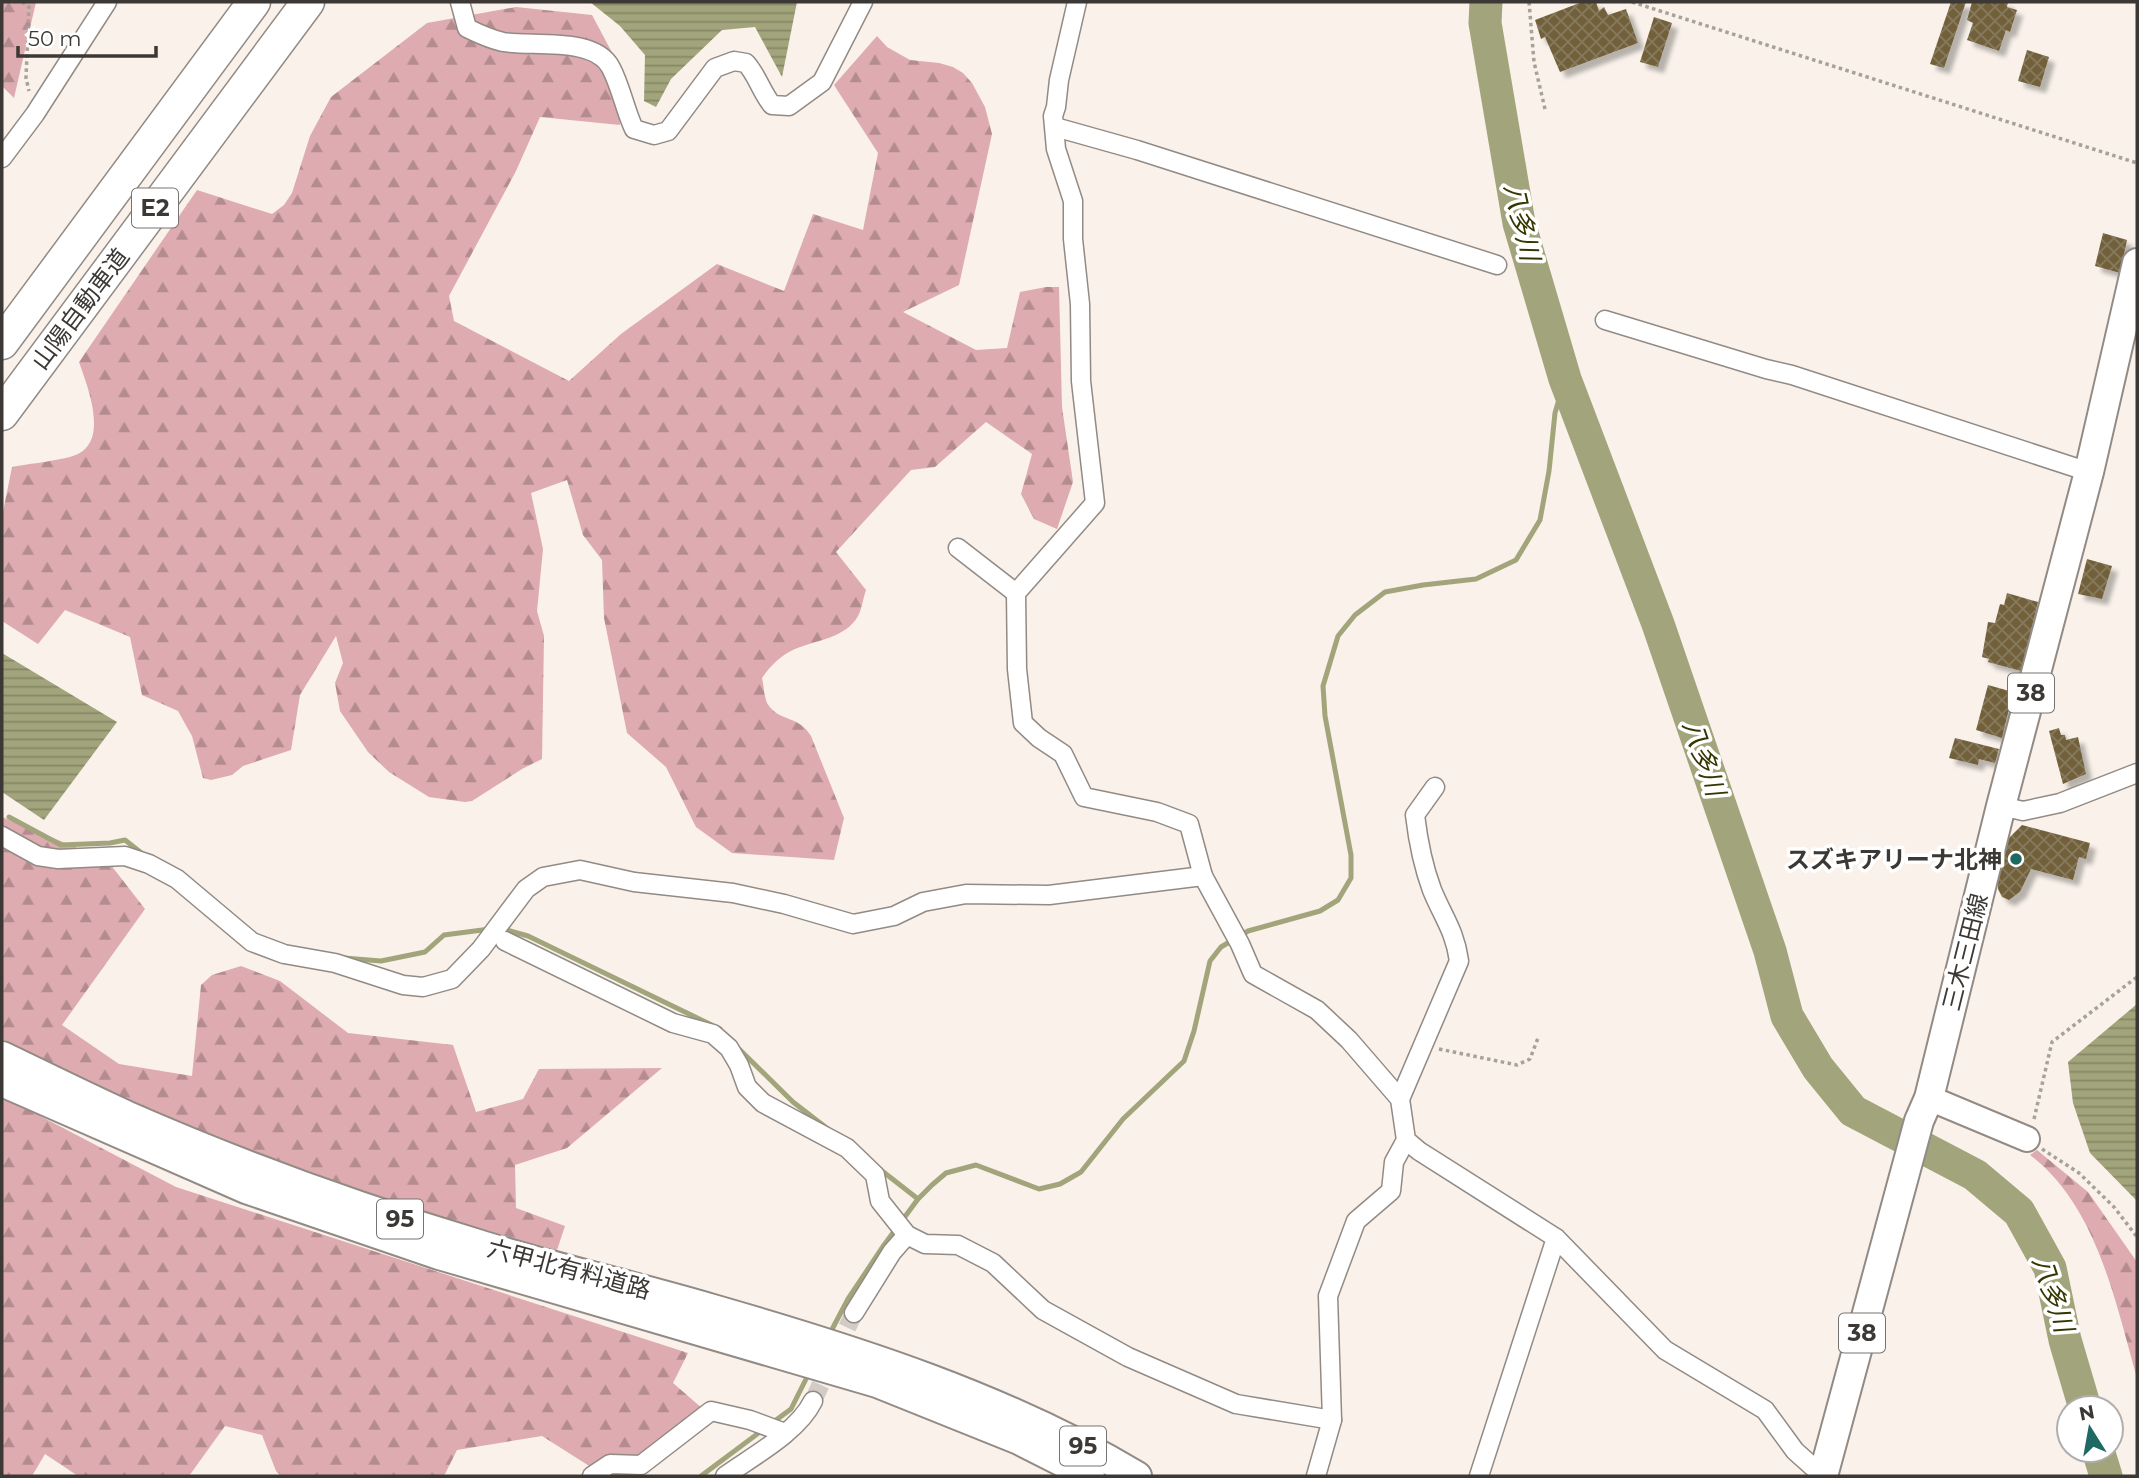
<svg xmlns="http://www.w3.org/2000/svg" width="2139" height="1478" font-family="Montserrat,'Noto Sans JP',sans-serif">
<style>
.forest{fill:url(#forest-firs)}
.water{fill:url(#water-rules)}
.lines{fill:none;stroke-linecap:round;stroke-linejoin:round}
.stream{stroke:#a2a57b;stroke-width:5}
.river{stroke:#a2a57b;stroke-width:33}
.building{fill:url(#building-cross-hatch);filter:url(#shadow)}
.street-tunnel{stroke:#d3ccc6;stroke-width:18;stroke-dasharray:18 9;stroke-linecap:butt}
.street-casing{stroke:#928a84;stroke-width:21}
.secondary-casing{stroke:#928a84;stroke-width:28}
.primary-casing{stroke:#928a84;stroke-width:32}
.highway-casing{stroke:#928a84;stroke-width:35}
.path{stroke:#a7a19b;stroke-width:3.5;stroke-dasharray:3.5 3.5;stroke-linecap:butt}
.street{stroke:#fff;stroke-width:18}
.secondary{stroke:#fff;stroke-width:24}
.primary{stroke:#fff;stroke-width:28}
.highway{stroke:#fff;stroke-width:32}
.poi-dot{fill:#1e6962;stroke:#fff;stroke-width:2.5}
.labels{text-anchor:middle;dominant-baseline:central;stroke-width:7;stroke-linejoin:round;paint-order:stroke}
.shield{fill:#fff;stroke:#767472;stroke-width:2}
.shield-label{font-size:23px;font-weight:bold;fill:#3b3835}
.street-label{font-size:24px;fill:#3b3835;stroke:#fff}
.poi-label{font-size:24px;font-weight:bold;fill:#3b3835;stroke:#fff;text-anchor:end}
.water-label{font-size:26px;font-style:italic;fill:#353701;stroke:#fff}
</style>
<defs>
<pattern id="forest-firs" width="22" height="20" patternUnits="userSpaceOnUse" patternTransform="scale(1.75)"><rect width="22" height="20" fill="#ddabb0"/><path d="M5 1l3.5 6h-7zM16 11l3.5 6h-7z" fill="#b48c90"/></pattern>
<pattern id="water-rules" width="6" height="5" patternUnits="userSpaceOnUse" patternTransform="scale(1.75)"><rect width="6" height="5" fill="#a2a57b"/><path d="M0 2.5h6" fill="none" stroke="#858766"/></pattern>
<pattern id="building-cross-hatch" width="8" height="8" patternUnits="userSpaceOnUse" patternTransform="scale(1.75)"><rect width="8" height="8" fill="#72613b"/><path d="M0 0l8 8M0 8l8-8" fill="none" stroke="#867a5d"/></pattern>
<filter id="shadow"><feDropShadow dx="6" dy="6" stdDeviation="2" flood-color="#0004"/></filter>
</defs>
<rect width="100%" height="100%" fill="#f9f1ea"/>
<g class="forest">
<path d="M2 2H36L14 98 2 86Z"/>
<path d="M516 7 592 15 616 60 620 125 540 117 516 171 449 296 454 321 569 381 621 334 717 264 784 291 813 214 863 230 878 153 834 85 877 36 887 47 910 60 939 63 953 67 963 73 972 83 985 107 992 134 959 285 903 312 976 350 1007 348 1020 292 1046 287H1059L1062 407 1073 482 1057 529 1034 519 1021 494 1032 454 986 422 935 467 911 470 836 552 866 590C863 598 862 609 858 616 846 638 816 640 795 649 781 655 771 665 762 678 764 686 764 700 769 706 781 722 798 715 811 736L844 818 834 860 732 853 696 827 666 767 627 733 604 618 602 560 583 535 567 480 531 493 543 549 537 611 544 636 542 759 522 769 472 801 465 802 429 797 389 772 368 752 340 711 335 683 343 663 336 636 300 695 291 750 243 766 232 775 211 780 203 778 192 736 178 711 142 695 130 637 65 610 38 644 2 621V517L12 467C27 464 66 460 78 454 109 439 87 385 79 362L197 190 272 214 284 205 292 193 310 136 331 97 427 23Z"/>
<path d="M2 817 107 860 145 909 62 1025 119 1064 192 1076 201 985 212 975 241 966 280 981 348 1033 453 1045 476 1112 523 1099 539 1069 662 1068 567 1148 515 1165 516 1208 565 1226 557 1250 431 1215 152 1115 2 1039Z"/>
<path d="M2 1096 176 1187 688 1353 673 1383 703 1409 618 1476H605L542 1436 457 1450 444 1476H281L276 1471 262 1435 225 1426 189 1476H78L45 1454 32 1476H2Z"/>
<path d="M2037 1150 2088 1192 2137 1262V1378C2115 1301 2097 1206 2030 1155Z"/>
</g>
<g class="water">
<path d="M550 2H797L782 77 755 27 722 30 671 79 656 107 644 101 645 55 620 26 590 2Z"/>
<path d="M2 653 117 722 44 820 2 792Z"/>
<path d="M2137 1004V1201L2090 1153 2073 1103 2068 1062Z"/>
</g>
<g class="lines">
<g class="stream">
<path d="M9 817 61 845 110 843 125 840 144 855"/>
<path d="M500 928 528 936 720 1029"/>
<path d="M344 958 381 961 425 952 444 935 490 929"/>
<path d="M736 1046 793 1102 828 1129"/>
<path d="M877 1167 918 1199"/>
<path d="M828 1337 848 1299 884 1245 918 1199 932 1185 946 1173 976 1165 1039 1189 1060 1184 1081 1172 1123 1119 1184 1061 1194 1031 1210 961 1221 947 1248 931 1320 911 1338 900 1351 878V855L1325 716 1323 686 1338 636 1355 615 1385 592 1423 585 1476 579 1516 560 1540 520 1549 471 1555 413 1565 379"/>
<path d="M772 1423 791 1409 809 1373"/>
<path d="M701 1476 764 1429"/>
</g>
<g class="river">
<path d="M1486 2 1485 23 1519 223 1565 379 1658 624 1770 951 1787 1016 1818 1068 1853 1111 1975 1175 2019 1212 2050 1268 2065 1340 2085 1408"/>
<path d="M2098 1450 2106 1476"/>
</g>
</g>
<g class="building">
<path d="M1582 2H1596L1599 11 1604 7 1608 15 1626 9 1638 43 1560 72 1545 37 1541 39 1535 20Z"/>
<path d="M1951 2H1966L1944 68 1930 64Z"/>
<path d="M1972 2H2008L2007 7 2017 10 2010 32 2006 30 1999 51 1967 40 1973 23 1967 20Z"/>
<path d="M1654 17 1672 23 1658 67 1640 62Z"/>
<path d="M2027 50 2049 57 2040 87 2018 81Z"/>
<path d="M2103 233 2127 240 2120 273 2095 266Z"/>
<path d="M2087 559 2112 566 2102 599 2078 594Z"/>
<path d="M2007 593 2038 602 2021 671 1988 662 1989 659 1982 657 1988 622 1995 623 2000 604 2004 605Z"/>
<path d="M1988 685 2013 692 2002 738 1976 730Z"/>
<path d="M2059 728 2061 735H2065L2066 740 2078 737 2086 774 2063 784 2049 731Z"/>
<path d="M1955 738 1999 749 1995 763 1979 759 1978 765 1949 758Z"/>
<path d="M2022 825 2090 843 2086 859 2079 857 2073 880 2031 869 2020 892 2009 900 2002 897 1998 889 1997 872 2006 841Z"/>
</g>
<g class="lines">
<path class="street-tunnel" d="M813 1401 854 1313"/>
<defs>
<g id="street">
<path d="M460 2 467 28C479 34 490 39 503 42 532 47 595 36 611 68 621 87 625 110 634 129L654 135 668 131 715 68 734 61 746 63C757 75 761 91 772 105L789 106 822 82 863 2"/>
<path d="M1077 2 1059 80 1056 107 1053 116 1056 149 1073 201V239L1080 304 1081 381 1095 503 1016 593 1017 669 1023 723 1039 738 1063 754 1084 797 1157 812 1189 824 1203 876"/>
<path d="M1055 127 1137 150 1497 265"/>
<path d="M2 158 35 114 107 2"/>
<path d="M1605 320 1766 369 1792 375 2089 472"/>
<path d="M958 548 1016 593"/>
<path d="M2001 806 2023 811 2060 803 2137 773"/>
<path d="M2 836 38 856 58 859 125 856 149 864 177 879 252 942 284 954 335 963 403 985 423 987 452 979 481 949 526 889 543 877 580 870 634 882 733 893 784 904 853 924 894 916 923 902 966 894 1049 895 1203 876 1240 944 1253 974 1317 1010 1349 1040 1400 1099 1406 1140 1419 1151 1556 1238 1665 1350 1765 1410 1795 1451 1823 1476"/>
<path d="M505 941 673 1023 713 1034 729 1048 739 1065 747 1087 763 1103 847 1148 875 1175 880 1201 907 1235 925 1244 958 1245 993 1263 1043 1310 1128 1357 1236 1404 1332 1420"/>
<path d="M1400 1099 1459 961C1455 931 1443 917 1432 890 1423 866 1418 840 1415 815L1435 787"/>
<path d="M854 1313 892 1252 907 1235"/>
<path d="M592 1476 610 1464 641 1465 711 1411 750 1420 785 1433"/>
<path d="M725 1476C753 1456 798 1432 813 1401"/>
<path d="M1316 1476 1332 1420 1328 1296 1356 1221 1391 1191 1394 1162 1406 1140"/>
<path d="M1479 1476 1556 1238"/>
</g>
<path id="secondary" d="M1929 1098 2027 1139"/>
<g id="primary">
<path d="M2 1056C44 1076 86 1097 128 1116 242 1166 359 1208 478 1244 555 1268 635 1286 713 1309 859 1351 1006 1398 1137 1476"/>
<path d="M2 1082 246 1189 439 1255 877 1383 1019 1440 1090 1476"/>
<path d="M1823 1476 1919 1121 1929 1098 2001 806 2089 472 2137 263"/>
</g>
<g id="highway">
<path d="M2 343 254 2"/>
<path d="M2 414 308 2"/>
</g>
</defs>
<use href="#street" class="street-casing"/>
<use href="#secondary" class="secondary-casing"/>
<use href="#primary" class="primary-casing"/>
<use href="#highway" class="highway-casing"/>
<g class="path">
<path d="M22 2 29 7 26 78 29 91"/>
<path d="M1529 2 1534 62 1545 109"/>
<path d="M1632 2 2137 163"/>
<path d="M1439 1049 1517 1065 1530 1059 1538 1038"/>
<path d="M2034 1119 2052 1042 2137 977"/>
<path d="M2042 1149 2079 1173 2114 1207 2137 1237"/>
</g>
<use href="#street" class="street"/>
<use href="#secondary" class="secondary"/>
<use href="#primary" class="primary"/>
<use href="#highway" class="highway"/>
</g>
<circle class="poi-dot" cx="2016" cy="859" r="7"/>
<g class="labels">
<g class="shield">
<rect x="132" y="188.5" width="46" height="39" rx="5"/>
<rect x="2008" y="673.5" width="46" height="39" rx="5"/>
<rect x="377" y="1199.5" width="46" height="39" rx="5"/>
<rect x="1839" y="1313.5" width="46" height="39" rx="5"/>
<rect x="1060" y="1426.5" width="46" height="39" rx="5"/>
</g>
<g class="shield-label">
<text x="155" y="208">E2</text>
<text x="2031" y="693">38</text>
<text x="400" y="1219">95</text>
<text x="1862" y="1333">38</text>
<text x="1083" y="1446">95</text>
</g>
<g class="street-label">
<text transform="translate(80 309) rotate(-53)">山陽自動車道</text>
<text transform="translate(1965 952) rotate(-76)">三木三田線</text>
<text transform="translate(569 1269) rotate(15)">六甲北有料道路</text>
</g>
<g class="poi-label">
<text x="2002" y="859">スズキアリーナ北神</text>
</g>
<g class="water-label">
<text transform="translate(1522 222) rotate(77)">八多川</text>
<text transform="translate(1704 758) rotate(71)">八多川</text>
<text transform="translate(2053 1294) rotate(72)">八多川</text>
</g>
</g>
<rect width="2139" height="1478" fill="none" stroke="#3b3835" stroke-width="7"/>
<g transform="translate(2090 1429) rotate(349)"><circle r="33" fill="#ffffff" stroke="#b1afae" stroke-width="2"/>
<path d="M0-5L12 26L0 18L-12 26Z" fill="#1e6962"/>
<text y="-10" font-size="19" font-weight="bold" text-anchor="middle" fill="#3b3835">N</text>
</g>
<path d="M18 46v10h138v-10" fill="none" stroke="#3b3835" stroke-width="3.5"/>
<text x="28" y="46" font-size="21" fill="#3b3835" stroke="#ffffff" stroke-width="5" paint-order="stroke">50 m</text>
</svg>
